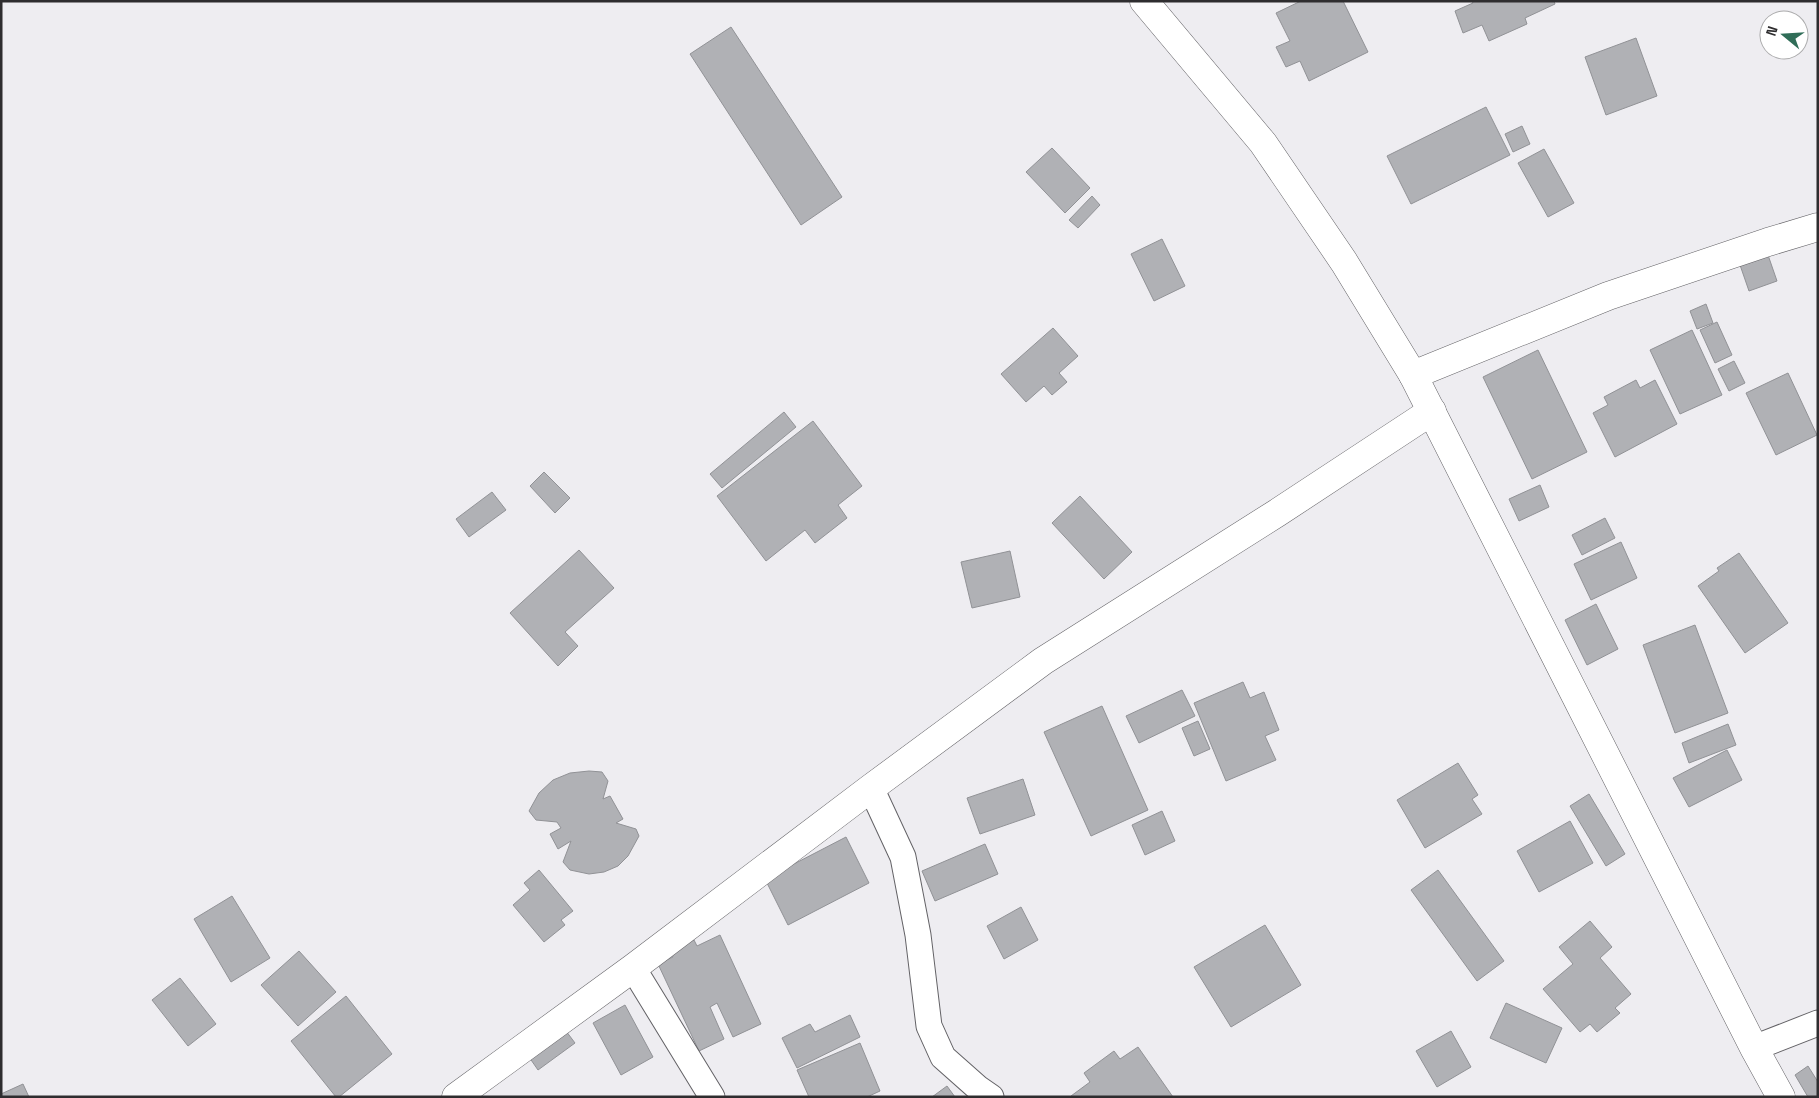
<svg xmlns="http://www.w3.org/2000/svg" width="1819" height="1098" font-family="'Space Grotesk',sans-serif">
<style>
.building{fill:#b0b1b5;stroke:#919296}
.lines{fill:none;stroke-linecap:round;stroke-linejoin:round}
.street-casing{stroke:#636266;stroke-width:27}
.secondary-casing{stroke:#636266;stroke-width:29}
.street{stroke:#fff;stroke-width:25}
.secondary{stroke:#fff;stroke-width:28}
</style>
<rect width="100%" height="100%" fill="#eeedf1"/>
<g class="building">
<path d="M1301 1H1343L1368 52 1309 81 1300 61 1286 67 1276 47 1290 41 1276 13Z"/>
<path d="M1472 1H1554L1555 4 1525 18 1527 24 1489 41 1482 25 1463 33 1455 11 1473 3Z"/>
<path d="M731 27 842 197 801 225 690 54Z"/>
<path d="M1636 38 1657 96 1606 115 1585 57Z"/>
<path d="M1486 107 1510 155 1411 204 1387 156Z"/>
<path d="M1522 126 1530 144 1513 152 1505 134Z"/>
<path d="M1052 148 1090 188 1065 213 1026 172Z"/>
<path d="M1544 149 1574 203 1548 217 1518 163Z"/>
<path d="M1092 196 1100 205 1078 228 1069 220Z"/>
<path d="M1162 239 1185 286 1154 301 1131 254Z"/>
<path d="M1768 255 1777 281 1749 291 1740 265Z"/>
<path d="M1706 304 1713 323 1697 329 1690 311Z"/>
<path d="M1717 322 1732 355 1715 363 1700 330Z"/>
<path d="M1053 328 1078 356 1059 373 1067 382 1052 395 1044 386 1026 402 1001 374Z"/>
<path d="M1692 330 1722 395 1680 414 1650 350Z"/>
<path d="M1538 350 1587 452 1532 479 1483 377Z"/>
<path d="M1734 361 1745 383 1729 391 1718 369Z"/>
<path d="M1788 373 1817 435 1776 455 1746 393Z"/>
<path d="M1636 380 1640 388 1655 380 1677 424 1615 457 1593 413 1608 405 1604 397Z"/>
<path d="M784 412 796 427 722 488 710 474Z"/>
<path d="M813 421 862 486 838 505 847 518 815 543 805 530 766 561 717 496Z"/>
<path d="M544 472 570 498 555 513 530 486Z"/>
<path d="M1540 485 1549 507 1519 521 1509 499Z"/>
<path d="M492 492 506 510 469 537 456 519Z"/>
<path d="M1080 496 1132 552 1104 579 1052 523Z"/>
<path d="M1605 518 1615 538 1582 555 1572 535Z"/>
<path d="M1621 542 1637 578 1591 600 1574 564Z"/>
<path d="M579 550 614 588 565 632 578 646 558 666 510 613Z"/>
<path d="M1010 551 1020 597 972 608 961 562Z"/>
<path d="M1739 553 1788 623 1745 653 1698 586 1719 571 1717 568Z"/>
<path d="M1596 604 1618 649 1587 665 1565 620Z"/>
<path d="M1695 625 1728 713 1675 733 1643 645Z"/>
<path d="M1243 682 1250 698 1264 692 1279 730 1265 736 1276 760 1226 781 1194 703Z"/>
<path d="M1182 690 1195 716 1139 743 1126 716Z"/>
<path d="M1102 706 1148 810 1091 836 1044 732Z"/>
<path d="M1198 721 1210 749 1194 756 1182 728Z"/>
<path d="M1728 724 1736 745 1689 763 1682 743Z"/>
<path d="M1727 750 1742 780 1689 807 1673 778Z"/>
<path d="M1458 763 1478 795 1472 799 1482 814 1425 848 1397 800Z"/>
<path d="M589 771 602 772 608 781 603 799 610 796 623 819 616 823 636 829 639 836 628 856 618 866 604 872 589 874 570 870 563 862 571 841 558 849 550 834 561 828 557 822 536 820 529 811 539 793 553 780 570 773Z"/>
<path d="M1023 779 1035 815 980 834 967 798Z"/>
<path d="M1589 794 1625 854 1606 866 1570 806Z"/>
<path d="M1162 811 1175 841 1145 855 1132 825Z"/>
<path d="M1570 821 1593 863 1539 892 1517 851Z"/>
<path d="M846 837 869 883 788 925 765 879Z"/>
<path d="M985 844 998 874 935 901 922 871Z"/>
<path d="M539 870 573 911 561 920 565 925 544 942 513 905 530 890 524 883Z"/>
<path d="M1438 870 1504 961 1477 981 1411 890Z"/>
<path d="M232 896 270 958 231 982 194 919Z"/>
<path d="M1021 907 1038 940 1004 959 987 926Z"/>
<path d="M1590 921 1612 947 1600 958 1631 994 1615 1008 1620 1013 1597 1032 1590 1024 1580 1032 1543 989 1573 964 1559 947Z"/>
<path d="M1265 925 1301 985 1231 1027 1194 967Z"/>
<path d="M720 935 761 1024 733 1037 717 1003 710 1007 724 1039 699 1051 658 964 673 957 670 951 694 940 697 946Z"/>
<path d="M299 951 336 992 298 1026 261 985Z"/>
<path d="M180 978 216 1024 188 1046 152 1000Z"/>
<path d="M346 996 392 1054 339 1097H336L291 1041Z"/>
<path d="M1506 1003 1562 1028 1546 1063 1490 1038Z"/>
<path d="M625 1005 653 1057 621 1075 593 1023Z"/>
<path d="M850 1015 860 1037 797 1068 782 1038 810 1024 815 1032Z"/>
<path d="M563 1027 575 1043 538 1070 527 1054Z"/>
<path d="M1451 1031 1471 1067 1437 1087 1416 1051Z"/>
<path d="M860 1043 880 1091 867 1097H809L797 1070Z"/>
<path d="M1138 1047 1173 1097H1072L1071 1096 1090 1082 1084 1073 1114 1051 1120 1059Z"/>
<path d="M1808 1066 1818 1082V1097H1808L1795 1075Z"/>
<path d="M23 1084 29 1097H1V1094Z"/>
<path d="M947 1086 955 1097H932Z"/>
</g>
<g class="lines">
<defs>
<g id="street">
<path d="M871 788 903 857 918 935 929 1026 943 1057 978 1088 991 1097"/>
<path d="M633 968 712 1097"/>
<path d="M1754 1048 1818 1023"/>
</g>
<g id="secondary">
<path d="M1144 1 1263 143 1344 262 1413 375 1754 1048 1781 1097"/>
<path d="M1413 375 1608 296 1768 242 1818 227"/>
<path d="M456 1097 633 968 871 788 1043 661 1277 513 1432 411"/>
</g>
</defs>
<use href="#street" class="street-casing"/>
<use href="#secondary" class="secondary-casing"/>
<use href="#street" class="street"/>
<use href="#secondary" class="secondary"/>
</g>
<rect width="1819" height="1098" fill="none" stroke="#2e2d2f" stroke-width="5"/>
<g transform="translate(1784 35) rotate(288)"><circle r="24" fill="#ffffff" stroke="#ababac"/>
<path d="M0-4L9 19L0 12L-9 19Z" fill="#306d58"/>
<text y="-8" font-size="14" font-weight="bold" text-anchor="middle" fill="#2e2d2f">N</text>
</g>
</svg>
